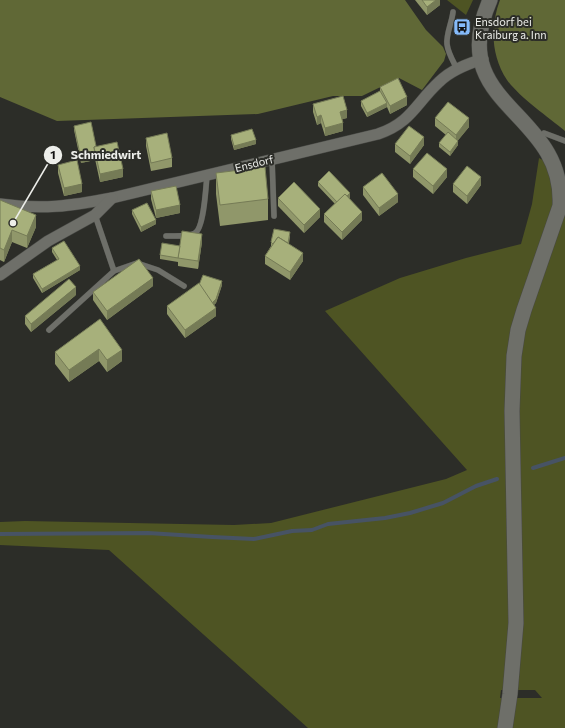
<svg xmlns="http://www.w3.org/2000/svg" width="565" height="728" font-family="Commissioner,sans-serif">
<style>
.green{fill:#4e5423;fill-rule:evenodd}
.forest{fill:#606836}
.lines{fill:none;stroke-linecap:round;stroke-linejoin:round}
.stream{stroke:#475364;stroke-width:4}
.lane-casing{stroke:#484945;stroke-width:6}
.street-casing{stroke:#484945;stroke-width:12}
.secondary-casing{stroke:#484945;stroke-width:16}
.lane{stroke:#6e6f69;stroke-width:5.5}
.street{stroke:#6e6f69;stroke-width:11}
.secondary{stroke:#6e6f69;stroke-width:15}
.wall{fill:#90976a}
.shaded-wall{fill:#757b56}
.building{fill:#a7b07b;stroke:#757b56}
.labels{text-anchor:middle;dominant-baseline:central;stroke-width:4;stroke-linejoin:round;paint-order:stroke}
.poi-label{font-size:11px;fill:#edeeea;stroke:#2c2d28;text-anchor:start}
.street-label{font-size:11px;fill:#edeeea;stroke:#2c2d28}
.leader{fill:none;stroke:#edeeea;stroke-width:1.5}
.callout-dot{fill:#edeeea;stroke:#2c2d28;stroke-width:1.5}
.mark-label{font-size:12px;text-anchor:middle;font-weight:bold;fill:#111}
.callout-label{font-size:12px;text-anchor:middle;font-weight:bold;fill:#edeeea;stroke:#2c2d28;stroke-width:4;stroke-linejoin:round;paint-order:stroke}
</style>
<rect width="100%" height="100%" fill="#2c2d28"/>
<g class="green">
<path d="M447 0H473L466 15Z"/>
<path d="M539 158 550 164 565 203V728H308L109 550 0 545V522L25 521 234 525 271 523 446 479 467 470 325 311 400 278 466 258 521 244 532 204ZM501 690H535L542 698H500Z"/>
</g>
<g class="forest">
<path d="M0 0H405L426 30 443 47 446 54 444 61 422 90 399 78 362 96H333L258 114 57 121 0 97Z"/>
<path d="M500 0H565V131C548 117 519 97 507 80 491 56 490 26 500 0Z"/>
</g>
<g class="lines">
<g class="stream">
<path d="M533 468 565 458"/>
<path d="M0 534 148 533 212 537 254 539 292 531 312 530 328 524 385 518 410 513 443 503 476 486 497 479"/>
</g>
<defs>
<g id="lane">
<path d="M453 12C452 22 446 34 447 44 448 53 453 61 457 69"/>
<path d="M544 133 565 141"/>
<path d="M272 159 274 216"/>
<path d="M95 215 114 271"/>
<path d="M166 236C173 236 190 237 195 233 204 228 206 186 207 175"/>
<path d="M49 330 114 271 137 263 158 270 184 286"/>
</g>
<g id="street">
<path d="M0 204C42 210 71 206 112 198L378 134C411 123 416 103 439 82 451 70 467 64 483 59"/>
<path d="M0 275 48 241 95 215 112 198"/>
</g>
<path id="secondary" d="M490 0C443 107 565 109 560 206L524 310 518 330 514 356 512 411 516 623 510 694 505 728"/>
</defs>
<use href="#lane" class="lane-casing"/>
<use href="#street" class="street-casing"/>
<use href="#secondary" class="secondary-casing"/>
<use href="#lane" class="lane"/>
<use href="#street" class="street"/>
<use href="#secondary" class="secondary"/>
</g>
<g class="wall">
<path d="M415 0H440V5L427 15Z"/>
<path d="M380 87 407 105 390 114 387 107 367 117 361 106V101L380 91Z"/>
<path d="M313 104 347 118 342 119 343 131 325 136 321 123 317 125 313 112Z"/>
<path d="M435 118 469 127 458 140V145L450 156 439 147V143L446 135 435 126Z"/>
<path d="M74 126 96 146 123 177 100 182 95 159V160L81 163 74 130Z"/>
<path d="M231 135 256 144 234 150 231 139Z"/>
<path d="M146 138 172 158V167L151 171 146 146Z"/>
<path d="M395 144 424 145 410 164 395 152Z"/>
<path d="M58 165 82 192 64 196 58 173Z"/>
<path d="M413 169 447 177 433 194 413 177Z"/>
<path d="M216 173 268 199V220L220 226 216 194Z"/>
<path d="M318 182 350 197 349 199 362 220 342 240 324 222V214L335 204 318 186Z"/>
<path d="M453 184 481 185 467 204 453 192Z"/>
<path d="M363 187 398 202 379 216 363 195Z"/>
<path d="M151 191 180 213 156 218 151 199Z"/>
<path d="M278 198 320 217 304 233 278 206Z"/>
<path d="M0 200 36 227 27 248 12 242 4 262 0 260Z"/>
<path d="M132 210 156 224 141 232 132 214Z"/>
<path d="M290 236 289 244 303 261 290 280 265 264V256L271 246V242Z"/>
<path d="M202 242 198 269 178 266V262L160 259V255L180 246Z"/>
<path d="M52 248 80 270 42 293 33 278V274L57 260 52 252Z"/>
<path d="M199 285H222L216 303 214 305 216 316 185 338 167 314V306Z"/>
<path d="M153 286 107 320 93 300V292Z"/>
<path d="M76 295 31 332 25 324V316Z"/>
<path d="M100 319 122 361 107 372 99 361 69 382 55 364V352Z"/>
</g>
<g class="shaded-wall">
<path d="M436 0H440V5L427 15V7Z"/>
<path d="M407 97V105L390 114V106Z"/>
<path d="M387 103V107L367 117V113Z"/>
<path d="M347 110V118L340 120V112Z"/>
<path d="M321 115V123L317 125V117Z"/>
<path d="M469 118V127L456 143V135Z"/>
<path d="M343 123V131L325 136V128Z"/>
<path d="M424 137V145L410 164V156Z"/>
<path d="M256 140V144L234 150V146Z"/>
<path d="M458 141V145L450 156V152Z"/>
<path d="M95 156V160L81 163V159Z"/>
<path d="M123 169V177L100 182V174Z"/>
<path d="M447 169V177L433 194V186Z"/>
<path d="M481 177V185L467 204V196Z"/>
<path d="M82 184V192L64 196V188Z"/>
<path d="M350 193V197L339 208V204Z"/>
<path d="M398 194V202L379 216V208Z"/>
<path d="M180 205V213L156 218V210Z"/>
<path d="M320 209V217L304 233V225Z"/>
<path d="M362 212V220L342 240V232Z"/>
<path d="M36 215V227L27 248V236Z"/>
<path d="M156 220V224L141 232V227Z"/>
<path d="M12 230V242L4 262V250Z"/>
<path d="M202 234V242L198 269V261Z"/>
<path d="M303 253V261L290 280V272Z"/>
<path d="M80 266V270L42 293V289Z"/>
<path d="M153 278V286L107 320V311Z"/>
<path d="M222 281V285L216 303 210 308V304Z"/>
<path d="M76 287V295L31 332V324Z"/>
<path d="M216 308V316L185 338V330Z"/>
<path d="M99 349V361L69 382V370Z"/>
<path d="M122 350V361L107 372V360Z"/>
</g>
<g class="building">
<path d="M422 0H436L427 7Z"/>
<path d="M398 78 407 97 390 106 380 87Z"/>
<path d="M380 91 387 103 367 113 361 101Z"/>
<path d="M343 96 347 110 340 112 343 123 325 128 321 115 317 117 313 104Z"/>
<path d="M448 102 469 118 456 135 435 118Z"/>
<path d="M91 122 96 146 94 147 95 156 81 159 74 126Z"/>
<path d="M409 126 424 137 410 156 395 144Z"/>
<path d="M252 129 256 140 234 146 231 135Z"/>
<path d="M448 132 458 141 450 152 439 143Z"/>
<path d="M167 133 172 158 151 163 146 138Z"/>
<path d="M117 142 123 169 100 174 94 147Z"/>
<path d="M427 153 447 169 433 186 413 169Z"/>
<path d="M77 160 82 184 64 188 58 165Z"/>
<path d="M467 166 481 177 467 196 453 184Z"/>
<path d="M265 167 268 199 220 205 216 173Z"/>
<path d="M329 171 350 193 347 196 345 194 337 202 318 182Z"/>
<path d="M382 173 398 194 379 208 363 187Z"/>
<path d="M294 182 320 209 304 225 278 198Z"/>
<path d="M176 186 180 205 156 210 151 191Z"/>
<path d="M345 194 362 212 342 232 324 214Z"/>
<path d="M0 200 36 215 27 236 12 230 4 250 0 248Z"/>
<path d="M147 203 156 220 141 227 132 210Z"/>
<path d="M274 229 290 232 288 243 278 237 273 244 271 242Z"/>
<path d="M182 231 202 234 198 261 178 258Z"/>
<path d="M278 237 303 253 290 272 265 256Z"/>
<path d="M64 241 80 266 42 289 33 274 59 259 52 248Z"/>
<path d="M162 243 180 246 178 258 160 255Z"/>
<path d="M139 259 153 278 107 311 93 292Z"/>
<path d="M203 275 222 281 216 299 212 303 199 285Z"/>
<path d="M69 279 76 287 31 324 25 316Z"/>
<path d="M199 283 216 308 185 330 167 306Z"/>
<path d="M100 319 122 350 107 360 99 349 69 370 55 352Z"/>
</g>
<defs>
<symbol id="bus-square" viewBox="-11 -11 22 22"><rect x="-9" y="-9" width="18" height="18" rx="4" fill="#85bbfb" stroke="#2c2d28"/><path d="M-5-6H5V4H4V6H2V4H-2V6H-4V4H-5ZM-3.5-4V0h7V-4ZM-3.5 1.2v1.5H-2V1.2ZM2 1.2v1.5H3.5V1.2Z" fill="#111"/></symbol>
</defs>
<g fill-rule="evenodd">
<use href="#bus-square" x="452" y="17" width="20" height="20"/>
</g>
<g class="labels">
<g class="poi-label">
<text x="475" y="21">Ensdorf bei<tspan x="475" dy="13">Kraiburg a. Inn</tspan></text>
</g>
<g class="street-label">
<text transform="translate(254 163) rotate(-14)">Ensdorf</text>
</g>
</g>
<path class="leader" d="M13 223L53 155"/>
<g class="callout-dot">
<circle cx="13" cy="223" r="4"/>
<circle cx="53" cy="155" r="10"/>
</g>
<g class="mark-label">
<text x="53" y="159">1</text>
</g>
<g class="callout-label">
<text x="106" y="159">Schmiedwirt</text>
</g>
</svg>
